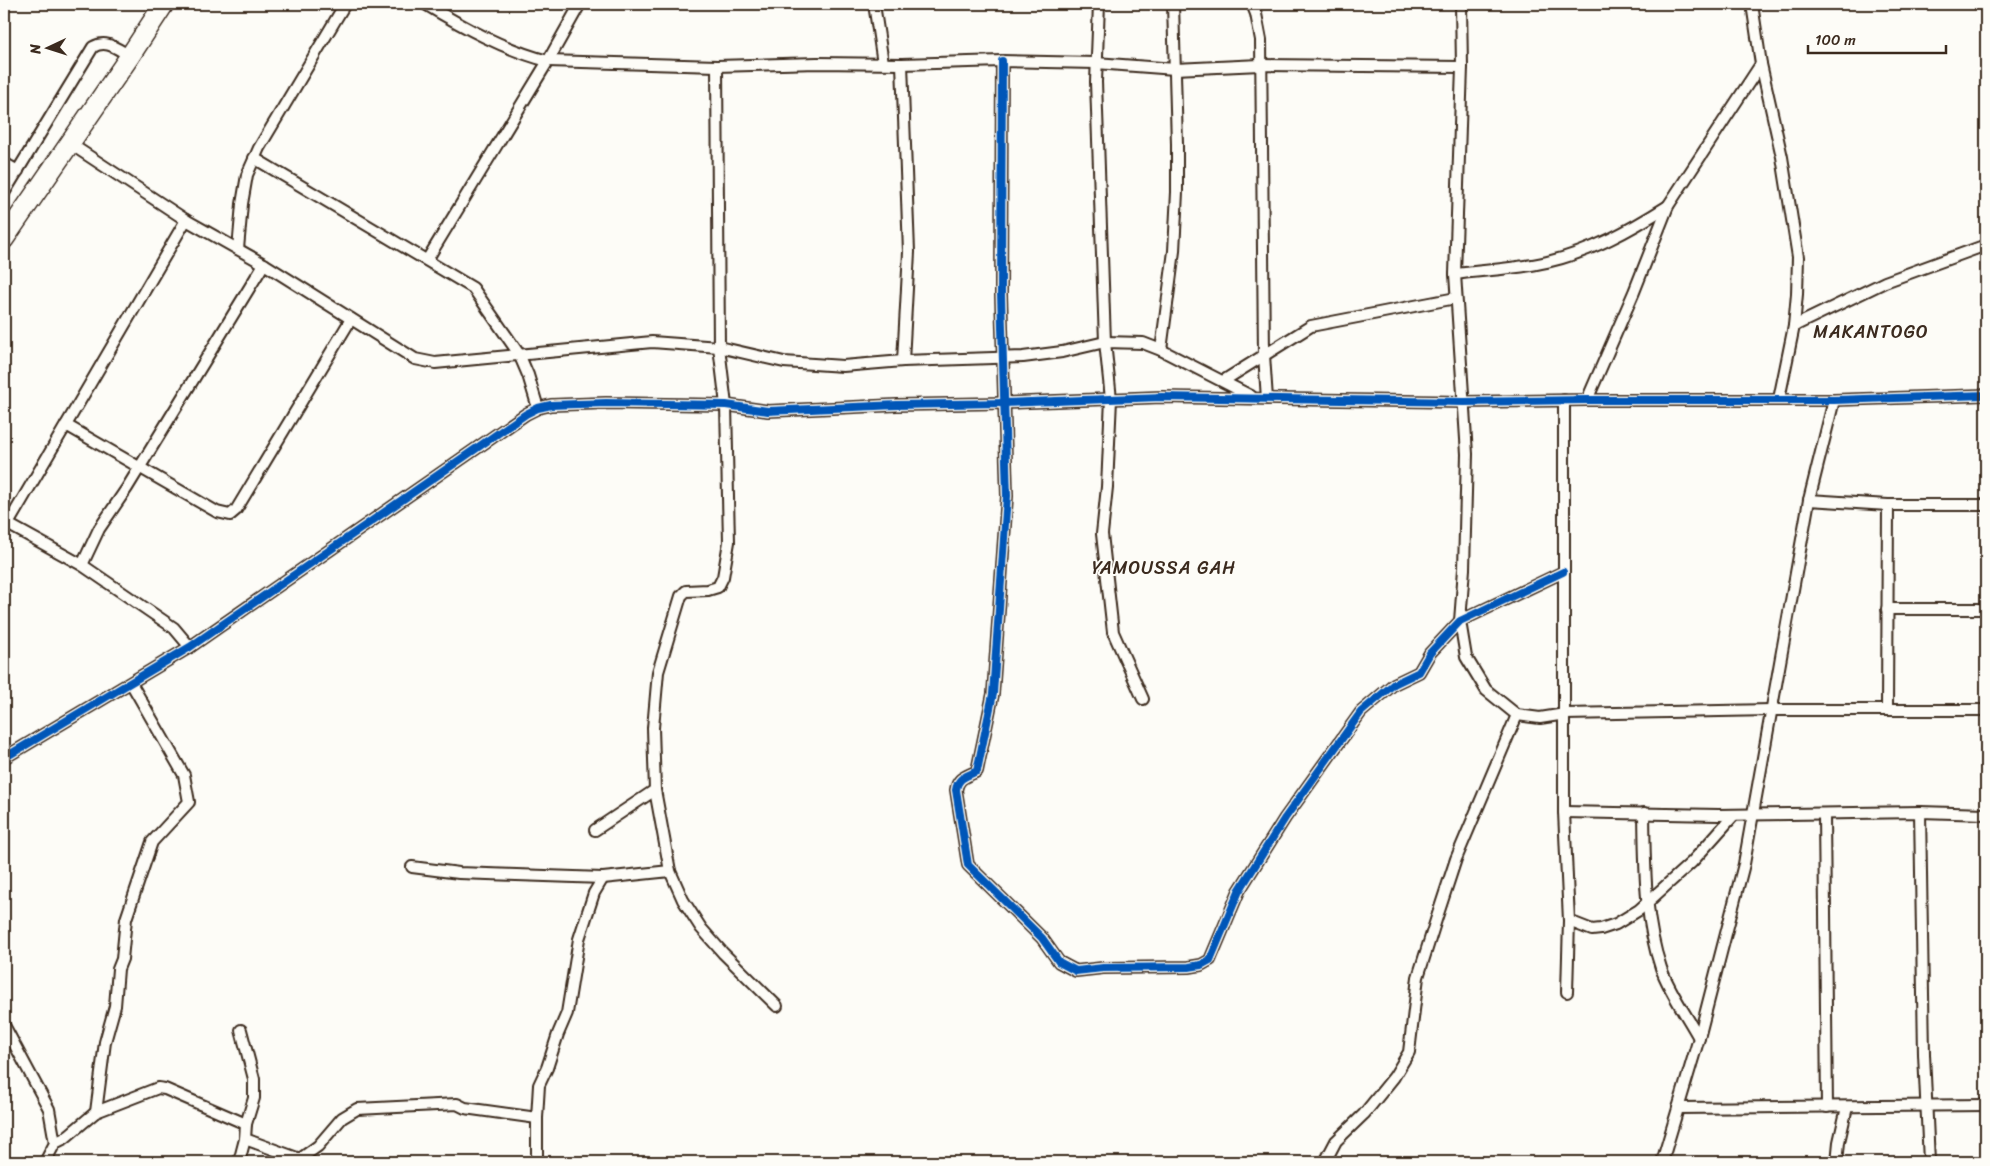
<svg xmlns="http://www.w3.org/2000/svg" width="1990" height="1166" font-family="Sriracha,sans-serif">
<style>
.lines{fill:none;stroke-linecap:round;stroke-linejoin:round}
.street-casing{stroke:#3b2a1e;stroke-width:14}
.highway-casing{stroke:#3b2a1e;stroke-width:22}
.street{stroke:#fdfcf7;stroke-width:10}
.highway{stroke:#fdfcf7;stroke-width:19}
.cycleway-casing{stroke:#fdfcf7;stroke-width:11}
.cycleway{stroke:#0057b8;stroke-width:8}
.labels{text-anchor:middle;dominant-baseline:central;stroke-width:4;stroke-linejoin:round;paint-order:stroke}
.quarter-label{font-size:18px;letter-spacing:1px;fill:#3b2a1e;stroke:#fdfcf7}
</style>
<rect width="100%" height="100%" fill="#fdfcf7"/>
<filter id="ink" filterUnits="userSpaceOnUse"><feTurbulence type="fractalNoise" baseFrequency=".02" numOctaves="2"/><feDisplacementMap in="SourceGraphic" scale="10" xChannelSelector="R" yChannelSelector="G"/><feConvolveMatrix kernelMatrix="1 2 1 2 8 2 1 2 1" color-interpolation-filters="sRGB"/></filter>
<g filter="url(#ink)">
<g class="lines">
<defs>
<g id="street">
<path d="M425 4C463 27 505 50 548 61L717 66 817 63 902 64 1002 61 1096 63 1175 69 1260 65 1462 67"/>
<path d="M874 4 883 63"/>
<path d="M1099 4 1096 82 1105 342 1111 399 1107 487 1102 534 1113 632 1143 699"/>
<path d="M1252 4 1256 14 1261 40 1264 355 1267 399"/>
<path d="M1461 4 1462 67 1455 274 1467 454 1464 569 1460 621 1466 657 1486 690 1517 715 1540 718 1565 714 1771 710H1986"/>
<path d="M1002 61 1001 294 1007 496 993 694 977 771C966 777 958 777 956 790L968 865 1042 938 1059 962 1076 971 1103 968 1189 967 1201 965 1210 960 1239 891 1285 818 1361 712 1394 684 1419 672 1430 653 1460 621 1563 572"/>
<path d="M902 64 909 252 903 361"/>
<path d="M1761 64 1782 157 1798 257 1797 294 1794 326 1779 399"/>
<path d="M717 66 719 347 726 405 729 542 723 577 718 587 708 590 686 591 681 596 658 672 653 728 655 790 670 871 683 900 701 928 723 953 777 1006"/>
<path d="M69 143 186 220 264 264 415 359 435 363 652 342 719 347 784 362 843 366 903 361 1023 357 1062 352 1105 342 1143 343 1161 350 1251 396"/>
<path d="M254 158 473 288 519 354 528 375 538 408"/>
<path d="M4 163 18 171"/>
<path d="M4 193 93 47C107 39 117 49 130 56"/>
<path d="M238 249 242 204 247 175 259 148 345 4"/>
<path d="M427 260 548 61 580 4"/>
<path d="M1455 274C1485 270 1517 269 1547 262 1591 252 1630 230 1668 206"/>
<path d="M1794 326 1885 282 1986 245"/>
<path d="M1161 350 1174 251 1177 192V144L1173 4"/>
<path d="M1223 381 1311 326 1456 298"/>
<path d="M1564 400V812L1569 921 1567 992"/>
<path d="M1587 400 1634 292 1668 206 1761 64 1752 4"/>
<path d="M66 425 217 512 230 515 236 510 351 319"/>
<path d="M1809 500 1888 505H1986"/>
<path d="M4 522 82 565 174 628 190 647"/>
<path d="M8 524 186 220"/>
<path d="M82 565 99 529 127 488 264 264"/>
<path d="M1887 609H1986"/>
<path d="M1887 710 1888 505"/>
<path d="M4 758 190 647 526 414 538 408 551 405 606 403 726 405 768 411 897 405 1004 403 1162 397 1464 402 1587 400H1834L1986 395"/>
<path d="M1564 812 1718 815 1920 812 1986 814"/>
<path d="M1920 812 1924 1054 1929 1162"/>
<path d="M1644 813C1645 866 1644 918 1661 968 1669 991 1687 1016 1699 1038"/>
<path d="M1824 815 1827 1107"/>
<path d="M595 830 655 790"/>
<path d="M412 867 459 873 603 878 670 871"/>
<path d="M1569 921 1592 930 1601 929 1616 924 1639 910 1692 862 1734 815"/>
<path d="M4 1025 49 1109 55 1143 45 1162"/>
<path d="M1678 1108 1986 1105"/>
<path d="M96 1112 105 1042 115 1006 118 969 122 959 126 919 152 842 189 802 184 775 131 683"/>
<path d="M245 1139 300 1159 318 1146 342 1118 357 1109 457 1104 465 1108 537 1118"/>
<path d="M55 1143 65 1138 96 1112 158 1088 165 1089 246 1124"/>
<path d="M239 1162 245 1139 246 1124 254 1098V1079L241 1030"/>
<path d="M537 1162V1118L539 1085 547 1068 558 1034 567 1013 579 939 594 893 603 878"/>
<path d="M1325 1162 1336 1141 1364 1114 1394 1077 1409 1052 1418 977 1436 920 1456 859 1517 715"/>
<path d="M1662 1162 1699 1038 1744 864 1809 500 1834 400"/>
<path d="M1837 1162 1839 1142 1847 1107"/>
</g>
<path id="highway" d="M4 239 130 56 164 4"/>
</defs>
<use href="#street" class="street-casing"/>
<use href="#highway" class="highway-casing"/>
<use href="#street" class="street"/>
<use href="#highway" class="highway"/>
<defs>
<g id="cycleway">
<path d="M1002 61 1001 294 1007 496 993 694 977 771C966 777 958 777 956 790L968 865 1042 938 1059 962 1076 971 1103 968 1189 967 1201 965 1210 960 1239 891 1285 818 1361 712 1394 684 1419 672 1430 653 1460 621 1563 572"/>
<path d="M4 758 190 647 526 414 538 408 551 405 606 403 726 405 768 411 897 405 1004 403 1162 397 1464 402 1587 400H1834L1986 395"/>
</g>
</defs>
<use href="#cycleway" class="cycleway-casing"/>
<use href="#cycleway" class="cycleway"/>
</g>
</g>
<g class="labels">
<g class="quarter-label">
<text x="1871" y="332">MAKANTOGO</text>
<text x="1164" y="568">YAMOUSSA GAH</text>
</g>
</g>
<rect width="1990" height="1166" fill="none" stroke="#fdfcf7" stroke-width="20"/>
<rect x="10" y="10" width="1970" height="1146" fill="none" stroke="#3b2a1e" stroke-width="2" filter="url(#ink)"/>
<g transform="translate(48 48) rotate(266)" stroke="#fdfcf7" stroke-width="4" paint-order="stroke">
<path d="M0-4L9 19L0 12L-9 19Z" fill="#3b2a1e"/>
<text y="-8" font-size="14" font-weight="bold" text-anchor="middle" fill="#3b2a1e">N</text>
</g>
<path d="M1808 45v8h138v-8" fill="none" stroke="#3b2a1e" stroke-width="2.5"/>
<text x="1815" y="45" font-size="15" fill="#3b2a1e" stroke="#fdfcf7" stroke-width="4" paint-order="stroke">100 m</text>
</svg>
